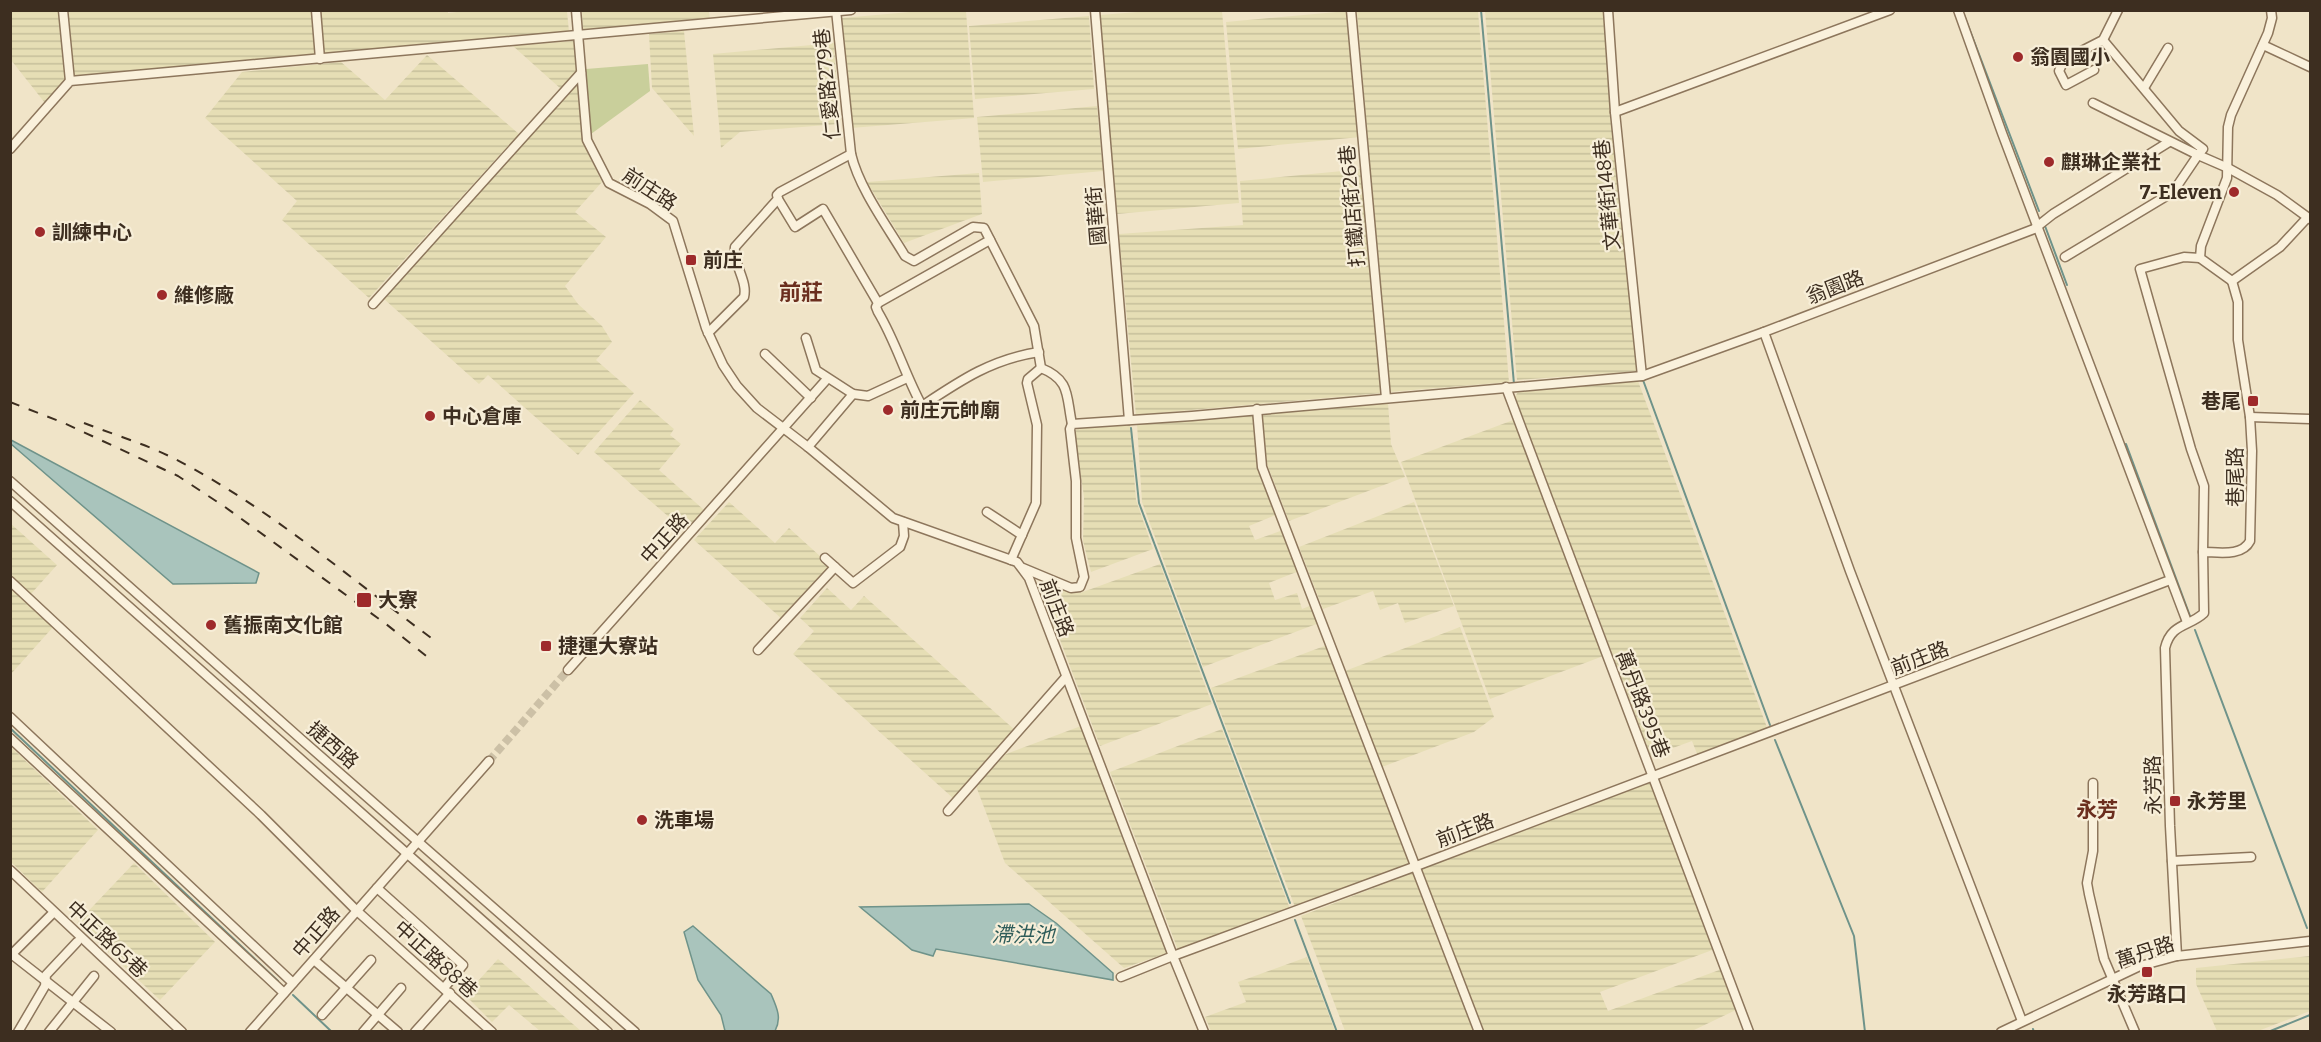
<svg xmlns="http://www.w3.org/2000/svg" width="2321" height="1042" font-family="Bitter,'Noto Sans TC',serif">
<style>
.farmland{fill:url(#farmland-rules)}
.grass{fill:#c9cf9b}
.water{fill:#a9c4bc;stroke:#6f938a;stroke-width:1.5}
.lines{fill:none;stroke-linecap:round;stroke-linejoin:round}
.stream{stroke:#6f938a;stroke-width:2}
.minor-tunnel{stroke:#ccc0a6;stroke-width:8;stroke-dasharray:8 4;stroke-linecap:butt}
.minor-casing{stroke:#8d765c;stroke-width:11}
.minor{stroke:#faf1dc;stroke-width:8}
.rail{stroke:#3d2e20;stroke-width:2;stroke-dasharray:10 10;stroke-linecap:butt}
.poi-dot{fill:#9e2a2b;stroke:#f7eed8;stroke-width:2}
.labels{text-anchor:middle;dominant-baseline:central;stroke-width:4.5;stroke-linejoin:round;paint-order:stroke}
.poi-label{font-size:20px;font-weight:bold;fill:#3d2e20;stroke:#f7eed8;text-anchor:start}
.street-label{font-size:20px;fill:#3d2e20;stroke:#f7eed8}
.neighbourhood-label{font-size:21px;font-weight:bold;fill:#6b2e1e;stroke:#f7eed8}
.water-label{font-size:21px;font-style:italic;fill:#2f5d5a;stroke:#f7eed8}
.quarter-label{font-size:22px;font-weight:bold;fill:#6b2e1e;stroke:#f7eed8}
</style>
<defs>
<pattern id="farmland-rules" width="6" height="5" patternUnits="userSpaceOnUse" patternTransform="scale(1.5)"><rect width="6" height="5" fill="#e6deb5"/><path d="M0 2.5h6" fill="none" stroke="#c6bf9b"/></pattern>
</defs>
<rect width="100%" height="100%" fill="#f0e4c8"/>
<g class="farmland">
<path d="M448 10V13L475 10 567 11 569 32 324 55 321 11Z"/>
<path d="M10 11H59L66 80 45 103 11 60Z"/>
<path d="M68 11H311L316 55 73 77Z"/>
<path d="M582 11H709L710 20 583 33Z"/>
<path d="M921 11H966L974 118 851 128 842 18Z"/>
<path d="M1150 11H1222L1239 203 1117 214 1100 15Z"/>
<path d="M1348 11 1360 137 1238 149 1226 22Z"/>
<path d="M1357 11H1478L1509 382 1389 392Z"/>
<path d="M1485 11H1608L1639 371 1517 380Z"/>
<path d="M1089 16 1094 89 975 99 969 26Z"/>
<path d="M684 31 694 136 652 88 649 34Z"/>
<path d="M574 41 577 72 561 89 513 46Z"/>
<path d="M834 43 839 124 740 132 721 148 713 54Z"/>
<path d="M427 55 519 134 369 298 282 220 297 201 205 118 242 72 341 62 385 100Z"/>
<path d="M578 82 583 143 602 182 575 212 606 237 565 286 578 304 602 326 612 342 596 360 634 393 578 455 488 375 479 384 384 299Z"/>
<path d="M1097 106 1103 171 983 182 977 117Z"/>
<path d="M1363 169 1382 393 1136 415 1119 234 1243 225 1240 181Z"/>
<path d="M979 173 982 214 904 243 867 182Z"/>
<path d="M1638 381 1768 730 1698 756 1692 741 1651 756 1515 397 1519 390Z"/>
<path d="M640 400 674 429 670 435 681 444 659 470 704 510 685 531 594 452Z"/>
<path d="M1388 403 1391 444 1405 477 1289 521 1267 464 1262 414Z"/>
<path d="M1255 413 1258 463 1278 514 1249 526 1255 540 1283 530 1299 571 1269 583 1275 600 1297 593 1302 609 1312 605 1319 623 1203 667 1142 502 1137 424Z"/>
<path d="M1516 419 1606 655 1490 699 1401 462Z"/>
<path d="M1130 424 1136 500 1153 549 1091 572 1083 541 1084 497 1075 434 1076 430 1081 428Z"/>
<path d="M729 502 775 543 789 528 832 567 783 620 694 540Z"/>
<path d="M1414 502 1454 606 1405 623 1398 603 1380 610 1373 591 1323 609 1299 547Z"/>
<path d="M10 523 57 565 30 595 11 576Z"/>
<path d="M1160 564 1212 704 1100 746 1039 584 1045 579 1080 593Z"/>
<path d="M10 585 54 626 11 674H10Z"/>
<path d="M827 588 851 610 864 596 1016 731 954 799 793 654 814 631 800 618Z"/>
<path d="M1460 627 1494 717 1474 732 1382 767 1345 671Z"/>
<path d="M1327 645 1409 863 1295 907 1211 688Z"/>
<path d="M1081 726 1167 953 1124 968 1005 863 976 786 1006 754Z"/>
<path d="M1222 729 1290 909 1178 950 1110 772Z"/>
<path d="M11 747 98 830 42 892 11 862Z"/>
<path d="M1652 782 1715 949 1600 992 1608 1011 1722 969 1738 1009 1692 1031H1483L1420 869Z"/>
<path d="M134 863 215 942 160 1000 77 923Z"/>
<path d="M1415 872 1475 1031H1345L1301 916Z"/>
<path d="M2310 956V1011L2258 1031H2217L2196 984V968Z"/>
<path d="M1307 957 1335 1031H1211L1205 1017 1246 1002 1238 982Z"/>
<path d="M498 959 581 1031H540L509 1005 492 1022 469 999 468 992Z"/>
</g>
<path class="grass" d="M648 64 650 91 591 134 586 69Z"/>
<g class="water">
<path d="M11 440 259 573 256 583 173 584 11 444Z"/>
<path d="M1029 904 1056 923 1113 973V980L936 949 933 956 912 950 860 907Z"/>
<path d="M693 926 771 994C777 1008 782 1018 775 1031H725L721 1015 698 980 684 932Z"/>
</g>
<g class="lines">
<g class="stream">
<path d="M1481 10 1514 384"/>
<path d="M1964 15 2039 211"/>
<path d="M2045 226 2067 285"/>
<path d="M1621 374H1636"/>
<path d="M1643 380 1770 725"/>
<path d="M1131 428 1139 503 1290 903"/>
<path d="M2126 444 2190 616"/>
<path d="M2195 630 2307 928"/>
<path d="M10 728 278 981"/>
<path d="M1775 740 1854 936 1865 1032"/>
<path d="M1295 920 1337 1032"/>
<path d="M293 995 332 1032"/>
<path d="M2033 1029 2034 1032"/>
<path d="M2268 1032 2310 1015"/>
</g>
<path class="minor-tunnel" d="M489 761 568 670"/>
<defs>
<g id="minor">
<path d="M63 10 70 81"/>
<path d="M316 10 320 59"/>
<path d="M576 10 587 140 609 183 650 204 673 221 706 328 723 365 737 386 757 408 808 447 893 518 1017 562 1029 578 1173 956 1419 865 2170 580"/>
<path d="M836 10 851 154C859 188 887 226 905 256L914 261 973 227 984 228 1034 326 1041 368C1071 380 1066 396 1072 424"/>
<path d="M1095 10 1129 420"/>
<path d="M1351 10 1386 398"/>
<path d="M1608 10 1615 112 1642 376"/>
<path d="M1958 10 2002 133 2187 622"/>
<path d="M2103 40 2179 131 2203 149 2198 155 2228 168 2277 195 2310 219"/>
<path d="M2263 45 2310 67"/>
<path d="M2094 70 2066 85 2059 71 2064 60 2103 40 2118 10"/>
<path d="M2144 88 2168 48"/>
<path d="M1615 112 1890 10"/>
<path d="M10 149 70 81 851 10"/>
<path d="M778 199 795 227 823 209 878 303 876 307 878 312C896 342 905 375 922 406 961 380 992 359 1039 352"/>
<path d="M2065 257 2173 192 2198 155 2093 103"/>
<path d="M2200 258 2184 257 2140 269 2191 449 2204 486 2203 552"/>
<path d="M2232 281 2200 258 2201 246 2227 178 2228 127 2231 115 2268 33 2272 18 2271 10"/>
<path d="M2232 281 2280 247 2307 218"/>
<path d="M878 303 990 240"/>
<path d="M373 304 581 73"/>
<path d="M1764 332 1850 571 2022 1021"/>
<path d="M708 333 744 297C748 281 733 265 735 247L778 199 777 195 780 192 851 154"/>
<path d="M806 338 816 370 853 394 868 396 907 378"/>
<path d="M765 354 811 398"/>
<path d="M1506 387 1749 1032"/>
<path d="M1257 409 1262 467 1479 1032"/>
<path d="M2250 417 2310 419"/>
<path d="M808 447 853 394"/>
<path d="M10 481 302 740 635 1032"/>
<path d="M10 501 608 1032"/>
<path d="M987 512 1022 535"/>
<path d="M825 558 853 583 900 547 904 536 903 522"/>
<path d="M1011 560 1036 503 1037 425 1027 383 1028 379 1041 368"/>
<path d="M1023 568 1071 588 1080 587 1084 577 1076 538V481L1070 429 1072 424 1192 416 1642 376 1764 332 2034 229 2053 214 2169 142"/>
<path d="M10 581 261 815 357 911 492 1032"/>
<path d="M758 650 835 567"/>
<path d="M568 670 827 379"/>
<path d="M10 717 293 983"/>
<path d="M10 738 284 993"/>
<path d="M2093 783V851L2087 883 2089 894 2104 959 2135 1032"/>
<path d="M948 811 1066 677"/>
<path d="M2172 861 2251 857"/>
<path d="M10 870 182 1032"/>
<path d="M377 888 463 965 444 988"/>
<path d="M10 953 111 1032"/>
<path d="M12 954 52 914"/>
<path d="M2177 956 2170 826 2165 648C2171 623 2189 627 2204 613L2203 552C2218 552 2242 557 2250 541L2252 451 2250 417 2238 340V302L2232 281"/>
<path d="M314 960 398 1032"/>
<path d="M1121 977 1173 956 1204 1032"/>
<path d="M322 1015 371 960"/>
<path d="M18 1032 45 986 46 975 77 942"/>
<path d="M49 1032 94 976"/>
<path d="M250 1032 489 761"/>
<path d="M363 1032 401 988"/>
<path d="M415 1032 450 993"/>
<path d="M2001 1032 2140 966 2177 956 2310 941"/>
</g>
</defs>
<use href="#minor" class="minor-casing"/>
<use href="#minor" class="minor"/>
<g class="rail">
<path d="M10 402 64 423 178 476 225 507 386 624 430 659"/>
<path d="M84 423C112 434 142 443 169 456 265 504 348 577 434 640"/>
</g>
</g>
<g class="poi-dot">
<circle cx="2018" cy="57" r="6"/>
<circle cx="2049" cy="162" r="6"/>
<circle cx="2234" cy="192" r="6"/>
<circle cx="40" cy="232" r="6"/>
<rect x="685" y="254" width="12" height="12" rx="3"/>
<circle cx="162" cy="295" r="6"/>
<rect x="2247" y="395" width="12" height="12" rx="3"/>
<circle cx="888" cy="410" r="6"/>
<circle cx="430" cy="416" r="6"/>
<rect x="356" y="592" width="16" height="16" rx="3"/>
<circle cx="211" cy="625" r="6"/>
<rect x="540" y="640" width="12" height="12" rx="3"/>
<rect x="2169" y="795" width="12" height="12" rx="3"/>
<circle cx="642" cy="820" r="6"/>
<rect x="2141" y="966" width="12" height="12" rx="3"/>
</g>
<g class="labels">
<g class="poi-label">
<text x="2030" y="57">翁園國小</text>
<text x="2061" y="162">麒琳企業社</text>
<text x="2222" y="192" text-anchor="end">7-Eleven</text>
<text x="52" y="232">訓練中心</text>
<text x="703" y="260">前庄</text>
<text x="174" y="295">維修廠</text>
<text x="2241" y="401" text-anchor="end">巷尾</text>
<text x="900" y="410">前庄元帥廟</text>
<text x="442" y="416">中心倉庫</text>
<text x="378" y="600">大寮</text>
<text x="223" y="625">舊振南文化館</text>
<text x="558" y="646">捷運大寮站</text>
<text x="2187" y="801">永芳里</text>
<text x="654" y="820">洗車場</text>
<text x="2147" y="994" text-anchor="middle">永芳路口</text>
</g>
<g class="street-label">
<text transform="translate(827 84) rotate(-96)">仁愛路279巷</text>
<text transform="translate(650 189) rotate(33)">前庄路</text>
<text transform="translate(1607 195) rotate(-96)">文華街148巷</text>
<text transform="translate(1352 206) rotate(-95)">打鐵店街26巷</text>
<text transform="translate(1096 216) rotate(-95)">國華街</text>
<text transform="translate(1835 287) rotate(-21)">翁園路</text>
<text transform="translate(2235 477) rotate(-90)">巷尾路</text>
<text transform="translate(664 538) rotate(-48)">中正路</text>
<text transform="translate(1057 608) rotate(69)">前庄路</text>
<text transform="translate(1920 658) rotate(-21)">前庄路</text>
<text transform="translate(1643 704) rotate(69)">萬丹路395巷</text>
<text transform="translate(333 745) rotate(41)">捷西路</text>
<text transform="translate(2153 785) rotate(-91)">永芳路</text>
<text transform="translate(1465 830) rotate(-21)">前庄路</text>
<text transform="translate(316 932) rotate(-49)">中正路</text>
<text transform="translate(107 939) rotate(43)">中正路65巷</text>
<text transform="translate(2145 952) rotate(-18)">萬丹路</text>
<text transform="translate(436 959) rotate(42)">中正路88巷</text>
</g>
<g class="neighbourhood-label">
<text x="2097" y="810">永芳</text>
</g>
<g class="water-label">
<text x="1023" y="935">滯洪池</text>
</g>
<g class="quarter-label">
<text x="801" y="292">前莊</text>
</g>
</g>
<rect width="2321" height="1042" fill="none" stroke="#3d2e20" stroke-width="24"/>
</svg>
